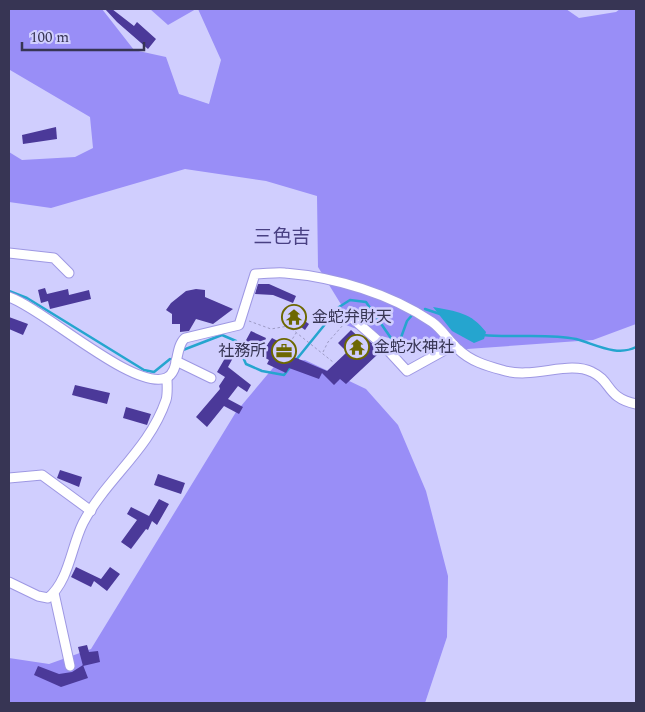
<svg xmlns="http://www.w3.org/2000/svg" width="645" height="712" font-family="Spectral,'Noto Sans JP',serif">
<style>
.forest{fill:#998ef7}
.water{fill:#25a5cf}
.lines{fill:none;stroke-linecap:round;stroke-linejoin:round}
.stream{stroke:#25a5cf;stroke-width:2.5}
.building{fill:#4b3999}
.minor-casing{stroke:#9e98e3;stroke-width:11}
.path{stroke:#9c9ac4;stroke-width:1;stroke-dasharray:2.5 2.5;stroke-linecap:butt}
.minor{stroke:#fff;stroke-width:9}
.labels{text-anchor:middle;dominant-baseline:central;stroke-width:5;stroke-linejoin:round;paint-order:stroke}
.poi-label{font-size:16px;fill:#373554;stroke:#d0cefe;text-anchor:start}
.quarter-label{font-size:19px;fill:#494083;stroke:#d0cefe}
</style>
<rect width="100%" height="100%" fill="#d0cefe"/>
<g class="forest">
<path d="M9 9H102L134 50 166 57 179 94 209 104 221 60 198 9H566L579 18 616 12 620 9H636V324L593 340 439 351 362 331 330 319 342 306 318 267 317 196 266 181 185 169 51 208 9 202V152L22 160 75 157 93 148 90 117 10 70Z"/>
<path d="M150 9H196L168 25Z"/>
<path d="M305 360 366 389 398 425 426 491 448 576 447 637 425 703H9V658L49 664 91 649 236 412 278 362Z"/>
</g>
<path class="water" d="M433 307C456 311 472 313 486 332L484 339 474 343 452 331Z"/>
<g class="lines">
<g class="stream">
<path d="M9 291 27 298 144 370 154 372 170 359"/>
<path d="M425 309 440 314"/>
<path d="M483 335C512 338 549 333 576 339 595 344 617 357 636 347"/>
<path d="M183 350 222 335 236 341 246 364 262 371 284 375 291 366"/>
<path d="M296 360 339 307 350 300 366 302 393 341 399 343 407 321 413 314"/>
</g>
</g>
<g class="building">
<path d="M105 9H112L134 26 137 22 156 39 148 49 117 22Z"/>
<path d="M56 127 57 139 23 144 22 135Z"/>
<path d="M258 284H269L296 296 293 303 273 295 255 294Z"/>
<path d="M45 288 47 294 68 289 69 295 89 290 91 299 50 309 48 301 41 303 38 290Z"/>
<path d="M196 289 205 290V297L233 309 213 324 196 319 189 331 180 332V324H172V314L166 310 171 303 186 291Z"/>
<path d="M292 312 309 324 305 330 288 317Z"/>
<path d="M9 317 28 324 23 335 9 329Z"/>
<path d="M351 330 363 341 366 338 378 349 375 353 377 355 346 384 340 379 334 385 322 373 319 379 289 368 286 373 267 364 269 360 260 355 272 338 293 349 291 354 294 357 327 371 347 352 338 343Z"/>
<path d="M251 331 266 338 259 355 250 350 252 346 245 342Z"/>
<path d="M228 353 234 356 228 367 251 385 247 392 238 386 228 399 243 407 239 414 224 406 207 427 196 417 220 389 219 386 225 377 217 372Z"/>
<path d="M75 385 110 393 107 404 72 395Z"/>
<path d="M126 407 151 414 147 425 123 418Z"/>
<path d="M60 470 82 477 79 487 57 478Z"/>
<path d="M158 474 185 483 181 494 154 485Z"/>
<path d="M159 499 169 504 157 525 152 521 148 530 146 529 131 549 121 542 137 520 127 514 131 507 149 516Z"/>
<path d="M76 567 101 579 110 567 120 574 107 591 94 581 91 587 71 577Z"/>
<path d="M87 645 89 652 98 651 100 662 83 666 78 647Z"/>
<path d="M83 665 88 678 61 687 34 675 38 666 59 674 72 672Z"/>
</g>
<g class="lines">
<defs>
<g id="minor">
<path d="M9 253 54 258 69 273"/>
<path d="M9 297C44 309 134 391 166 378 180 372 174 348 185 338L239 325 255 274C265 274 276 272 285 273 335 277 391 294 432 322 442 329 449 341 458 349 470 361 487 366 502 370 533 380 568 360 592 372 612 381 606 398 636 404"/>
<path d="M351 317 384 346 407 371 454 345"/>
<path d="M176 361 211 378"/>
<path d="M9 478 42 475 91 511"/>
<path d="M9 582 38 596 48 598C69 581 71 547 83 523 106 479 149 450 166 400 168 394 167 384 167 378"/>
<path d="M54 593 70 666"/>
</g>
</defs>
<use href="#minor" class="minor-casing"/>
<g class="path">
<path d="M249 321 271 329 288 326 333 362"/>
<path d="M290 343 296 333"/>
<path d="M323 352 328 342 344 324"/>
</g>
<use href="#minor" class="minor"/>
</g>
<defs>
<symbol id="temple-ring" viewBox="-11 -11 22 22"><circle r="9.5" fill="#d0cefe" stroke="#6d6801" stroke-width="1.5"/><path d="M0-6L5-2H3V0L6.5 2.5H4V6H1.5V3h-3V6H-4V2.5H-6.5L-3 0V-2H-5Z" fill="#6d6801"/></symbol>
<symbol id="office-ring" viewBox="-11 -11 22 22"><circle r="9.5" fill="#d0cefe" stroke="#6d6801" stroke-width="1.5"/><path d="M-6-3h4V-5.5h4V-3h4V5H-6ZM-1-4.5V-3h2v-1.5ZM-6 0V1H6V0Z" fill="#6d6801"/></symbol>
</defs>
<g fill-rule="evenodd">
<use href="#temple-ring" x="280" y="303" width="28" height="28"/>
<use href="#temple-ring" x="343" y="333" width="28" height="28"/>
<use href="#office-ring" x="270" y="337" width="28" height="28"/>
</g>
<g class="labels">
<g class="poi-label">
<text x="312" y="317">金蛇弁財天</text>
<text x="374" y="347">金蛇水神社</text>
<text x="266" y="351" text-anchor="end">社務所</text>
</g>
<g class="quarter-label">
<text x="282" y="237">三色吉</text>
</g>
</g>
<rect width="645" height="712" fill="none" stroke="#373554" stroke-width="20"/>
<path d="M22 42v8h122v-8" fill="none" stroke="#373554" stroke-width="2.5"/>
<text x="30" y="42" font-size="15" fill="#373554" stroke="#d0cefe" stroke-width="4" paint-order="stroke">100 m</text>
</svg>
